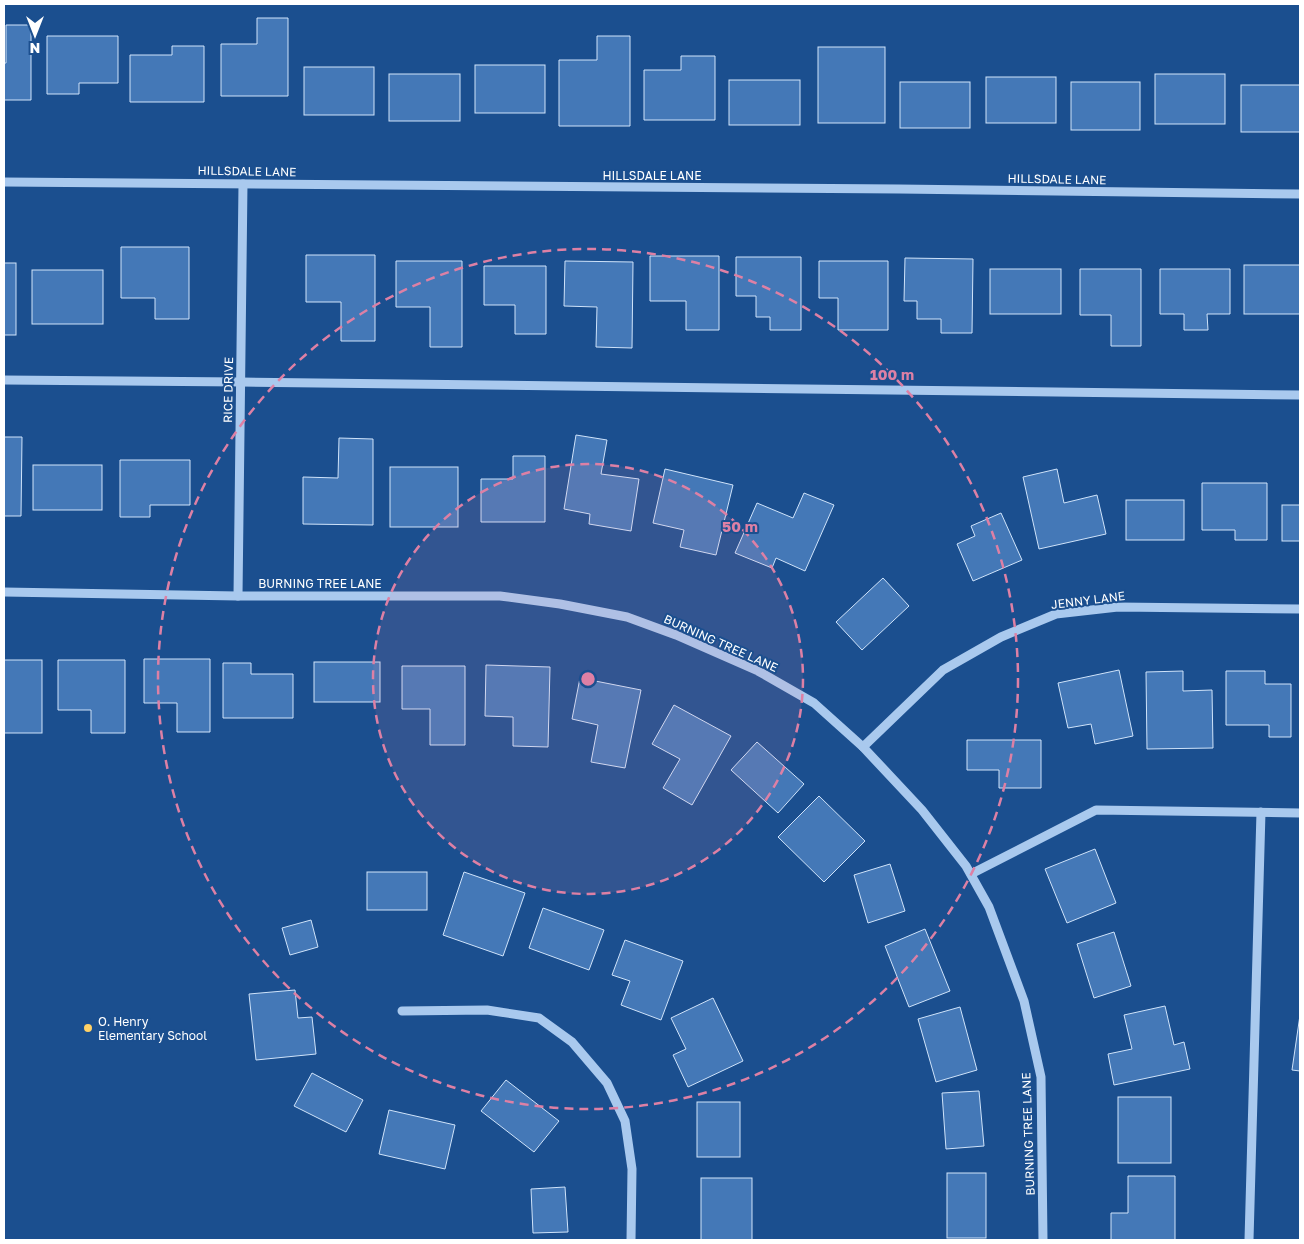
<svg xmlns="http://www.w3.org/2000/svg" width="1304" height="1244" font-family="'Golos Text',sans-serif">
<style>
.building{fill:#4478b7;stroke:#cfe3fa}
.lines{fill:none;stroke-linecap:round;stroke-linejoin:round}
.minor{stroke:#a9c9ee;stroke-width:9}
.ring{fill:none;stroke:#dd80a5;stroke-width:2.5;stroke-dasharray:9 6}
.poi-dot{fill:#ffd166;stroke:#1b4f8f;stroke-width:2}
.labels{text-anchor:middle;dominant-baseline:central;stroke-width:4;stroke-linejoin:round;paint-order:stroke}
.street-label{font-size:12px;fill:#fff;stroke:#1b4f8f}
.poi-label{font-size:12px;fill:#fff;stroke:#1b4f8f;text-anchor:start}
.centre{fill:#dd80a5;stroke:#1b4f8f;stroke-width:2.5}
.ring-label{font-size:15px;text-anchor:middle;font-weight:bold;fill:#dd80a5;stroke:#1b4f8f;stroke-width:4;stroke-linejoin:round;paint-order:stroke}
</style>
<rect width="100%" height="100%" fill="#1b4f8f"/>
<g class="building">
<path d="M257 18H288V96H221V44H257Z"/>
<path d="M6 25H31V100H4V63H6Z"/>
<path d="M47 36H118V83H79V94H47Z"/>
<path d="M597 36H630V126H559V60H597Z"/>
<path d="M172 46H204V102H130V55H172Z"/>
<rect x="818" y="47" width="67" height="76"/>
<path d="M681 56H715V120H644V70H681Z"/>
<rect x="475" y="65" width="70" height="48"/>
<rect x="304" y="67" width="70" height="48"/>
<rect x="389" y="74" width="71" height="47"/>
<rect x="1155" y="74" width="70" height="50"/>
<rect x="986" y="77" width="70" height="46"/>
<rect x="729" y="80" width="71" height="45"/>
<rect x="900" y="82" width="70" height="46"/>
<rect x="1071" y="82" width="69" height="48"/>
<rect x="1241" y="85" width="59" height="47"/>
<path d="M121 247H189V319H155V298H121Z"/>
<path d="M306 255H375V341H341V302H306Z"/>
<path d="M650 256H719V330H686V301H650Z"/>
<path d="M736 257H801V330H770V317H756V296H736Z"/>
<path d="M905 258 973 259 972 333H941V319H917V301H904Z"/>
<path d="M396 261H462V347H430V307H396Z"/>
<path d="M565 261 633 262 632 348 596 347 597 307 564 306Z"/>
<path d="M819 261H888V330H838V298H819Z"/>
<rect x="4" y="263" width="12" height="72"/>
<rect x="1244" y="265" width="56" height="49"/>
<path d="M484 266H546V334H515V305H484Z"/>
<rect x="990" y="269" width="71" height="45"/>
<path d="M1080 269H1141V346H1111V315H1080Z"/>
<path d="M1160 269H1230V314H1207L1208 330H1184V314H1160Z"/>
<rect x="32" y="270" width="71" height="54"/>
<path d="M576 435 607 440 601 474 639 479 631 531 589 524 590 514 564 509Z"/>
<path d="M4 437H22L21 516H4Z"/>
<path d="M339 438 373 439V525L303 524V477L338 478Z"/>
<path d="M513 456H545V522H481V479H513Z"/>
<path d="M120 460H190V505H150V517H120Z"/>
<rect x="33" y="465" width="69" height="45"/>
<rect x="390" y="467" width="68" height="60"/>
<path d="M665 469 733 485 716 555 680 547 684 530 653 523Z"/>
<path d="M1057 469 1064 503 1097 495 1106 534 1039 549 1023 477Z"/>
<path d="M1202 483H1267V540H1235V530H1202Z"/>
<path d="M804 493 834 505 805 571 776 558 772 568 735 553 757 503 793 518Z"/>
<rect x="1126" y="500" width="58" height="40"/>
<rect x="1282" y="505" width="18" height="36"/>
<path d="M1001 513 1022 560 973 581 957 544 975 536 971 526Z"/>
<path d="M883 578 909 606 862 650 836 622Z"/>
<path d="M144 659H210V732H177V703H144Z"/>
<rect x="4" y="660" width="38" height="73"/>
<path d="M58 660H125V733H91V710H58Z"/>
<rect x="314" y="662" width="66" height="40"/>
<path d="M223 663H251V674H293V718H223Z"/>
<path d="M486 665 550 667 548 747 513 746V717L485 716Z"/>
<path d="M402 666H465V745H430V709H402Z"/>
<path d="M1119 670 1133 736 1095 744 1091 724 1068 728 1058 683Z"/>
<path d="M1183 671V691L1212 690 1213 748 1147 749 1146 672Z"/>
<path d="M1226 671H1265V684H1291V737H1269V725H1226Z"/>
<path d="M580 678 641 690 625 768 591 762 598 725 572 719Z"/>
<path d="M674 705 731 736 692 805 663 788 680 759 652 744Z"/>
<path d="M967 740H1041V788H999V770H967Z"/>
<path d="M757 742 804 784 778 813 731 770Z"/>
<path d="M819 796 865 841 824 882 778 837Z"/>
<path d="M1095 849 1116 903 1067 923 1045 869Z"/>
<path d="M890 864 905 911 868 923 854 875Z"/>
<rect x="367" y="872" width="60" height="38"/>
<path d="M464 872 525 893 503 956 443 935Z"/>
<path d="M543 908 604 930 589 970 529 948Z"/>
<path d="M311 920 318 947 290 955 282 928Z"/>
<path d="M925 929 950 991 909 1007 885 946Z"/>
<path d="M1114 932 1131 986 1094 998 1077 944Z"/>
<path d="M625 940 683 961 661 1020 621 1005 630 981 612 975Z"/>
<path d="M295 990 298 1018 312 1017 316 1054 256 1060 249 994Z"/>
<path d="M713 998 743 1061 688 1087 673 1055 686 1049 671 1018Z"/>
<path d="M1165 1006 1174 1045 1184 1042 1190 1069 1114 1085 1108 1054 1132 1049 1124 1015Z"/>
<path d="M960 1007 977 1070 936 1082 918 1019Z"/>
<path d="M1300 1015V1071L1292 1070Z"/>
<path d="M312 1073 363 1100 346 1132 294 1106Z"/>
<path d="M506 1080 559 1121 534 1152 481 1111Z"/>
<path d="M979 1091 984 1146 946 1149 942 1093Z"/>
<rect x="1118" y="1097" width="53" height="66"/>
<rect x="697" y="1102" width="43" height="55"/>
<path d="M389 1110 455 1125 445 1169 379 1154Z"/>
<rect x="947" y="1173" width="39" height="65"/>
<path d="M1128 1176H1175V1240H1111V1213H1128Z"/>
<rect x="701" y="1178" width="51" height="62"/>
<path d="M565 1187 568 1232 533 1233 531 1189Z"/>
</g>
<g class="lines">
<g class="minor">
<path d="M4 182 899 189 1300 194"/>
<path d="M4 380 241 382 1300 395"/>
<path d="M4 592 238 596H500L560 604 627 617 676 635 758 671 814 703 863 747 922 810 966 866 989 907 1024 1001 1041 1077 1043 1240"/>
<path d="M238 596 243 184"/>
<path d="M863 747 943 670 1001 637 1056 614 1118 607 1300 609"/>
<path d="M971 874 1096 810 1300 813"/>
<path d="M402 1011 487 1010 539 1018 572 1042 607 1083 625 1121 632 1169 631 1240"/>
<path d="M1249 1240 1261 812"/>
</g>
</g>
<circle cx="588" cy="679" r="215" fill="#dd80a5" fill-opacity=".12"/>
<g class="ring">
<circle cx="588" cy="679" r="215"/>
<circle cx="588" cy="679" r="430"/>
</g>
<circle class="poi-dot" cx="88" cy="1028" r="5"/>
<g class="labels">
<g class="street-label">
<text transform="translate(247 171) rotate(1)">HILLSDALE LANE</text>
<text x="652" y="175">HILLSDALE LANE</text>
<text transform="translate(1057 179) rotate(1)">HILLSDALE LANE</text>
<text transform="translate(228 390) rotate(-89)">RICE DRIVE</text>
<text x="320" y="583">BURNING TREE LANE</text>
<text transform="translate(1088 600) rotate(-7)">JENNY LANE</text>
<text transform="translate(721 643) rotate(24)">BURNING TREE LANE</text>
<text transform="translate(1028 1134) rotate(-92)">BURNING TREE LANE</text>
</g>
<g class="poi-label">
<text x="98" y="1021">O. Henry<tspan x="98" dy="14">Elementary School</tspan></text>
</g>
</g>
<circle cx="588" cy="679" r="8" class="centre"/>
<g class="ring-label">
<text x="892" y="380">100 m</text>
<text x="740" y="532">50 m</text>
</g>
<rect width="1304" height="1244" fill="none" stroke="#ffffff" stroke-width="10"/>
<g transform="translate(35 35) rotate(180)" stroke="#1b4f8f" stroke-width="4" paint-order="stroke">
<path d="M0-4L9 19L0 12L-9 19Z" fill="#ffffff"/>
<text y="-8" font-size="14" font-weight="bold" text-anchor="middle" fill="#ffffff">N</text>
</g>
</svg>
